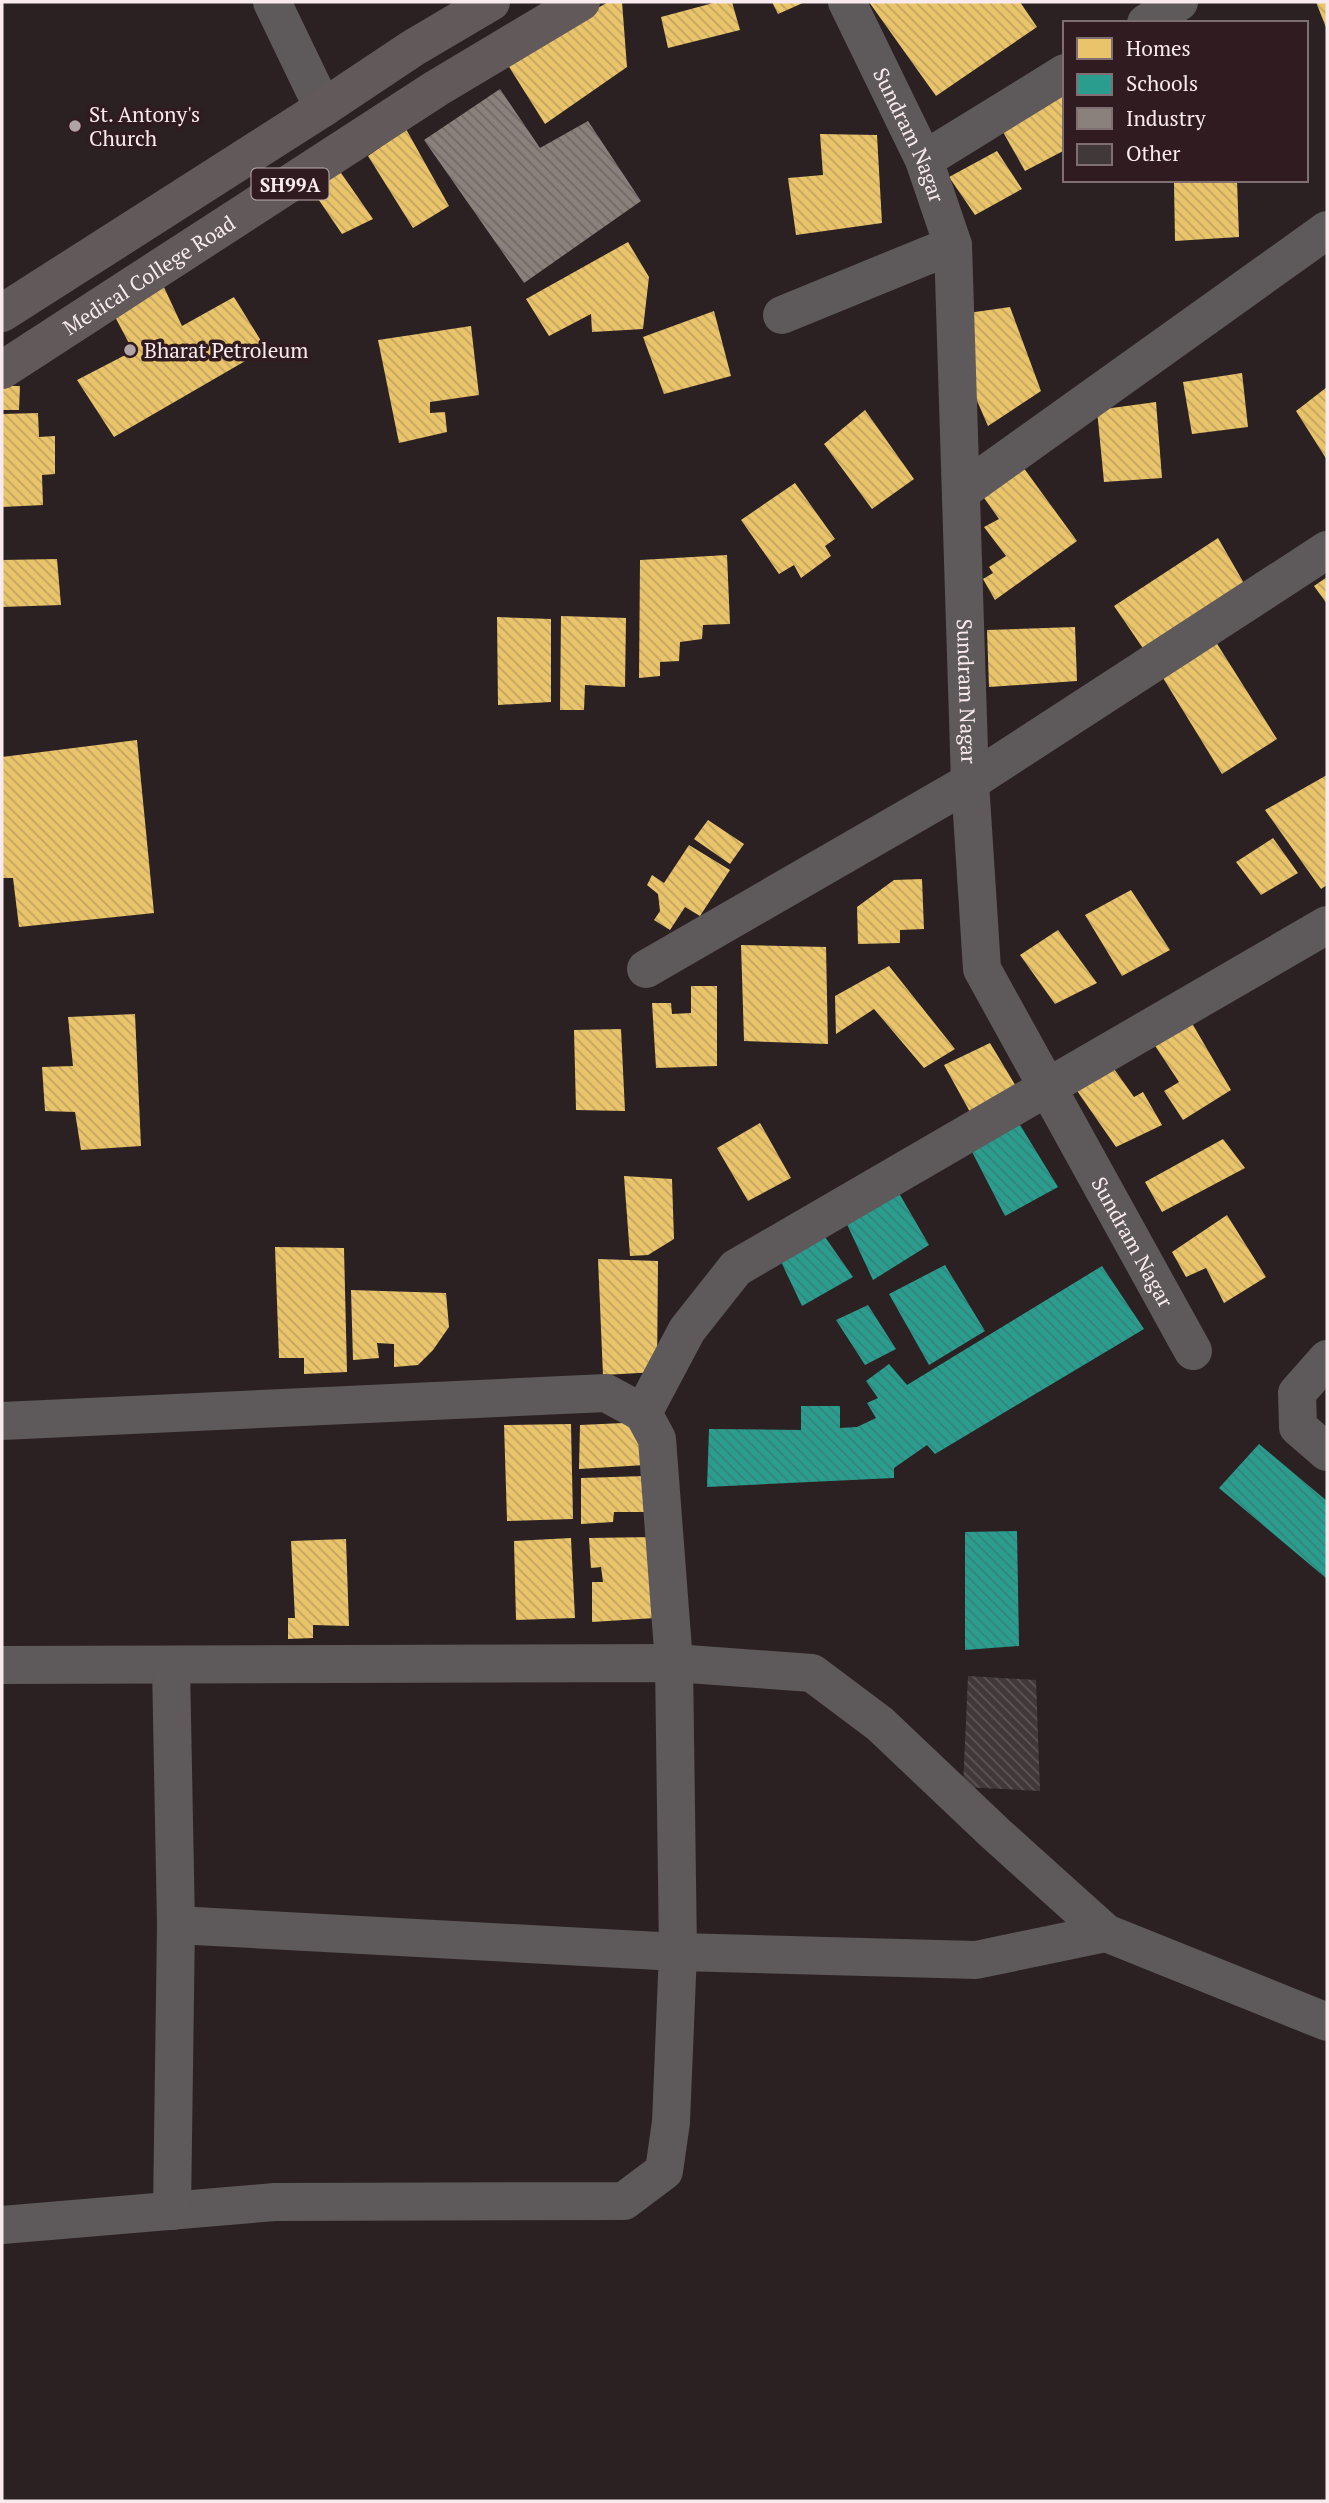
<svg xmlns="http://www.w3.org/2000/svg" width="1329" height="2503" font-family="'PT Serif',serif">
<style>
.homes{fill:url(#homes-back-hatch)}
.schools{fill:url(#schools-back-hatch)}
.industry{fill:url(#industry-back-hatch)}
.building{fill:url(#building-back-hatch)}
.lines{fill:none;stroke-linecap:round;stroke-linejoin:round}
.street{stroke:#5e595a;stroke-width:38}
.primary{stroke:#61595a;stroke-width:38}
.poi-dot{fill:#b1a4a6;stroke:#301c20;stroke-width:2.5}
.labels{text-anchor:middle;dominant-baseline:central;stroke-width:7;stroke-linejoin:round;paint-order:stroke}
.shield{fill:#301c20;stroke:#bdadb0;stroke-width:2}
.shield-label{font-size:19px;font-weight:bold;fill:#f9ebed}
.poi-label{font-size:21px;fill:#f9ebed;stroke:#301c20;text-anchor:start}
.street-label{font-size:21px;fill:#f9ebed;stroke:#301c20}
</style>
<defs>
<pattern id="homes-back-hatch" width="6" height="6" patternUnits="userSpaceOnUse" patternTransform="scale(1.75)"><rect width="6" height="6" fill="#e9c46a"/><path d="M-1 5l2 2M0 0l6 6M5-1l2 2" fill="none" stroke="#c2a461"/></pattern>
<pattern id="schools-back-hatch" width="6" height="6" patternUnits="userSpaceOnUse" patternTransform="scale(1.75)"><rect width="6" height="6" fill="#2a9d8f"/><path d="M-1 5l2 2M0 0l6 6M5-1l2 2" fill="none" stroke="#348379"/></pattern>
<pattern id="industry-back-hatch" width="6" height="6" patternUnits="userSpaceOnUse" patternTransform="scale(1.75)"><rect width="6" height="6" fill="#8a817c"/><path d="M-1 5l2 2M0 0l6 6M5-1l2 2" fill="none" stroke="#716967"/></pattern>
<pattern id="building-back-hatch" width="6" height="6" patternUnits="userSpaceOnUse" patternTransform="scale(1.75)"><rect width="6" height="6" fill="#41383a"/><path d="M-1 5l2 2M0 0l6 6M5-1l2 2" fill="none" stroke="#5d5557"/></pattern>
</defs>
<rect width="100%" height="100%" fill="#2b2123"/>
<g class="homes">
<path d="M608 2H622L627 67 545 124 506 62Z"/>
<path d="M717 2H732L740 30 668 48 661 17Z"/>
<path d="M772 2H805L778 14Z"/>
<path d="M869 2H1020L1037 27 936 96Z"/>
<path d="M1316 2H1327V30Z"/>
<path d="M1065 86V150L1025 171 999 125Z"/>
<path d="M406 129 449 206 413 228 368 156Z"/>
<path d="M820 134 877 135 882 223 796 235 788 178 823 175Z"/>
<path d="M997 151 1022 189 975 215 949 177Z"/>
<path d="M339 170 373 219 342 234 312 190Z"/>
<path d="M1237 180 1239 237 1175 241 1174 183Z"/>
<path d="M628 242 649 277 643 329 592 332 591 314 549 336 526 299Z"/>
<path d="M163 285 182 326 234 297 266 349 114 437 77 380 133 351 112 311Z"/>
<path d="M1010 307 1041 391 988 426 968 380V313Z"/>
<path d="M714 311 731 376 664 394 643 337Z"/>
<path d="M471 326 479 395 430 402V413L445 412 447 432 399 443 378 340Z"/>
<path d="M1242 373 1248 427 1192 434 1183 382Z"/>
<path d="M2 386H20L19 410H2Z"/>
<path d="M1327 387V460L1296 411Z"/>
<path d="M1156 402 1162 478 1104 482 1097 410Z"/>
<path d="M865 410 914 479 872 509 824 444Z"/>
<path d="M38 413 39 437 55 436V474L42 475 43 505 2 507V414Z"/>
<path d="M1023 467 1077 541 995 600 983 579 993 573 989 567 1006 556 984 527 999 519 982 495Z"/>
<path d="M795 483 835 539 825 546 831 556 801 578 794 565 779 574 741 520Z"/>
<path d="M1218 538 1249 592 1149 657 1114 606Z"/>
<path d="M727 555 730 624 703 625 702 639 680 642 679 661 660 662V676L639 678 640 560Z"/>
<path d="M57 559 61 605 2 607V560Z"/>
<path d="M1327 577V604L1314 586Z"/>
<path d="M561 616 626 618 625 687 585 685 584 710H560Z"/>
<path d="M497 617 551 619V702L498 705Z"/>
<path d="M1075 627 1077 681 989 687 987 630Z"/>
<path d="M1214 639 1277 739 1222 774 1163 678Z"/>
<path d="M137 740 154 913 19 927 13 878H2V757Z"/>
<path d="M1327 775V885L1321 889 1265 810Z"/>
<path d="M708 820 744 844 730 864 694 839Z"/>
<path d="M1273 838 1298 873 1261 895 1236 862Z"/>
<path d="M689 845 730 870 700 916 685 907 670 930 654 920 660 911 658 894 647 885 652 875 664 883Z"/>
<path d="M922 879 924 929 900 930V943L858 944 857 907 894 880Z"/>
<path d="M1131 890 1170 950 1122 976 1085 915Z"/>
<path d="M1058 930 1097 983 1055 1004 1020 955Z"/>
<path d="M741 945 826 947 828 1044 744 1041Z"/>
<path d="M889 966 955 1049 924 1068 874 1009 836 1034 835 996Z"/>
<path d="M691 986H717V1066L656 1068 652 1003H671L672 1014 691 1013Z"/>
<path d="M135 1014 141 1146 81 1150 75 1112 45 1111 42 1067 73 1066 68 1017Z"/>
<path d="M1189 1018 1231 1090 1183 1120 1164 1091 1179 1082 1150 1038Z"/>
<path d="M621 1029 625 1111 576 1110 574 1030Z"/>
<path d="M990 1043 1017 1088 970 1112 944 1065Z"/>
<path d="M1112 1066 1134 1097 1143 1092 1162 1125 1116 1147 1073 1085Z"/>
<path d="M760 1123 791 1178 748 1201 717 1148Z"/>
<path d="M1223 1139 1245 1168 1162 1212 1145 1182Z"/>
<path d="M624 1176 672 1179 674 1239 648 1255 630 1256Z"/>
<path d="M1227 1215 1266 1277 1224 1303 1206 1268 1186 1277 1172 1252Z"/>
<path d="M275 1247 344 1248 347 1372 304 1374V1358H279Z"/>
<path d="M598 1259 658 1261 657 1372 603 1375Z"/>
<path d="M351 1290 446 1293 449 1327 433 1350 418 1365 394 1367V1344L377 1343 379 1358 353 1360Z"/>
<path d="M645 1422V1465L579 1469 580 1425Z"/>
<path d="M571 1424 573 1519 507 1521 504 1425Z"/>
<path d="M645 1476V1512H614L613 1522 581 1524V1478Z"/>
<path d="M653 1537 655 1618 592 1622V1582H603L601 1567 591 1568 589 1538Z"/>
<path d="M571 1538 575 1618 516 1620 514 1541Z"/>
<path d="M346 1539 349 1626 313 1625V1638L288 1639V1618H295L291 1541Z"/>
</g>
<g class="schools">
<path d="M1017 1120 1058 1187 1005 1216 969 1146Z"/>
<path d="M896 1188 929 1245 873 1280 844 1218Z"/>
<path d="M818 1227 853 1277 802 1306 776 1251Z"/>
<path d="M945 1265 985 1331 929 1365 889 1294Z"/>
<path d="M1102 1266 1144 1329 935 1454 927 1445 894 1468V1478L707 1487 709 1429 801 1430V1406H840V1428L857 1427 876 1418 867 1403 878 1398 866 1381 889 1364 907 1385Z"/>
<path d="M868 1305 896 1349 865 1365 836 1320Z"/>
<path d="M1259 1444 1327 1501V1579L1219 1488Z"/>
<path d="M1017 1531 1019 1646 965 1650V1532Z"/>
</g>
<path class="industry" d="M500 89 540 148 588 121 641 201 524 283 424 140Z"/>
<path class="building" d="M968 1676 1036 1680 1040 1791 963 1787Z"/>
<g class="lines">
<g class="street">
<path d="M272 2 323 108"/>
<path id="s1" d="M847 2 924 160 953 245 970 782 982 969 1193 1351"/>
<path d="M1146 23 1179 2"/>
<path d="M924 160 1065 73"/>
<path d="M782 315 953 245"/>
<path d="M962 491 1327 230"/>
<path d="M646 969 970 782 1327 550"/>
<path d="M1327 1359 1297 1393 1298 1427 1327 1452"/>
<path d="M643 1413 687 1330 736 1268 1327 925"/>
<path d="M2 1421 606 1393 643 1413 657 1439 674 1663 678 1952 671 2122 664 2171 624 2201 275 2202 2 2225"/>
<path d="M2 1665 674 1663 812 1673 880 1724 996 1834 1106 1933 1327 2022"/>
<path d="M171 1665 176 1925 172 2211"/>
<path d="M176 1925 678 1952 976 1960 1106 1933"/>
</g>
<g class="primary">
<path d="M2 313 323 108 413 48 491 2"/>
<path id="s2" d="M2 370 437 88 581 2"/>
</g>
</g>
<g class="poi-dot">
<circle cx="75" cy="126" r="7"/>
<circle cx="130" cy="350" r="7"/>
</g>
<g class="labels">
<rect class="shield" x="251.5" y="168.5" width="77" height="31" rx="5"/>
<g class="shield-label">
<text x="290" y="184">SH99A</text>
</g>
<g class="poi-label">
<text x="89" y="114">St. Antony's<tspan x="89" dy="24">Church</tspan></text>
<text x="144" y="350">Bharat Petroleum</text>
</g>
<g class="street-label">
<text stroke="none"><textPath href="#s1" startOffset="147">Sundram Nagar</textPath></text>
<text stroke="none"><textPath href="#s2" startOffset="175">Medical College Road</textPath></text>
<text stroke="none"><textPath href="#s1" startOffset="712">Sundram Nagar</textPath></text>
<text stroke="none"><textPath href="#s1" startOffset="1302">Sundram Nagar</textPath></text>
</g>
</g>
<rect width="1329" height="2503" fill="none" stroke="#f9ebed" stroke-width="7"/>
<rect x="1063" y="21" width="245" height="161" fill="#301c20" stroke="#806f72" stroke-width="2"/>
<rect x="1077" y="38" width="35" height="21" fill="#e9c46a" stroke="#806f72" stroke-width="2"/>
<text x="1126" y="56" font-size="21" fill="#f9ebed">Homes</text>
<rect x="1077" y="74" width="35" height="21" fill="#2a9d8f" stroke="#806f72" stroke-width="2"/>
<text x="1126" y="91" font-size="21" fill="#f9ebed">Schools</text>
<rect x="1077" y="108" width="35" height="21" fill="#8a817c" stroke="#806f72" stroke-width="2"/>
<text x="1126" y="126" font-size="21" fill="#f9ebed">Industry</text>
<rect x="1077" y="144" width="35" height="21" fill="#41383a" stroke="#806f72" stroke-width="2"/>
<text x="1126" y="161" font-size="21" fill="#f9ebed">Other</text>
</svg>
